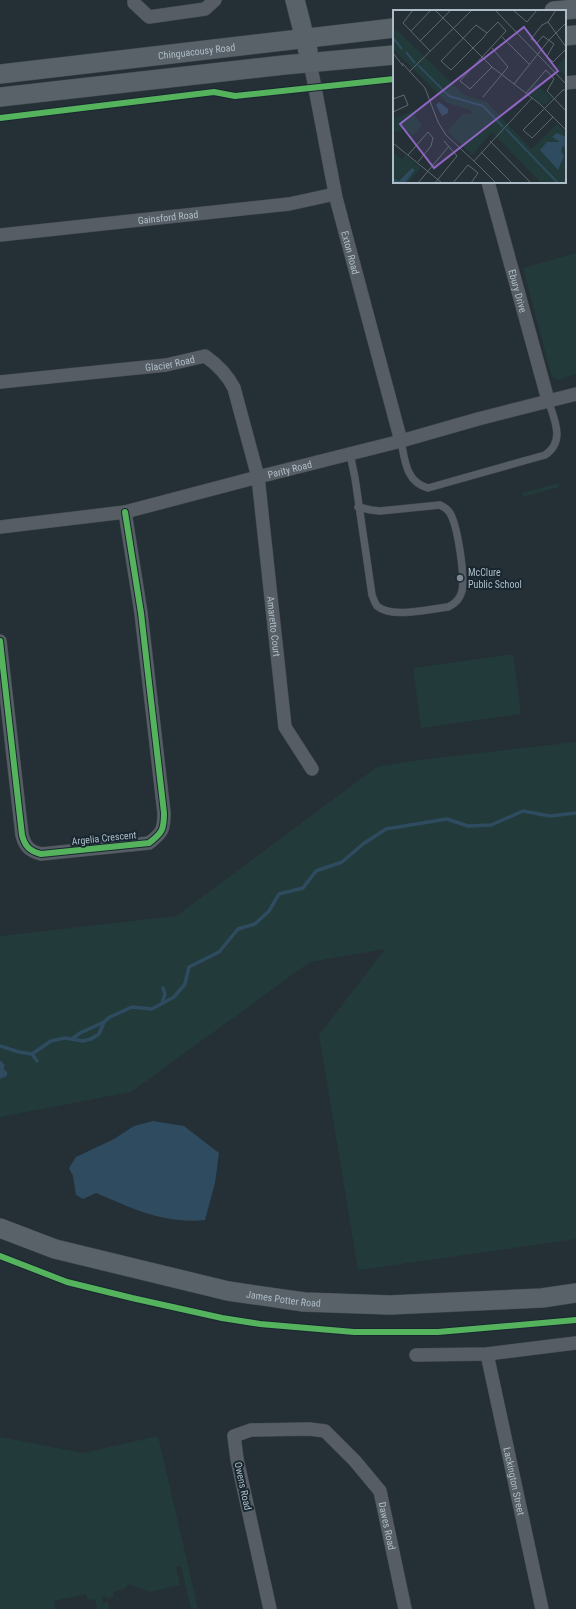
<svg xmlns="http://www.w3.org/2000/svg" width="576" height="1609" font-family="'Roboto Condensed',sans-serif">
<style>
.green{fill:#223b3a}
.water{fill:#2e4b5f}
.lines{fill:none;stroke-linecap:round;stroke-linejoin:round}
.stream{stroke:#2e4b5f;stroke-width:3.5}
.lane-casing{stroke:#444b50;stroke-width:8}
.street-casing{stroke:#444b50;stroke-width:14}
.secondary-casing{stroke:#444b50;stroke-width:20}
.lane{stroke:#565d64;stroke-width:7}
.street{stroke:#565d64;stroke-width:13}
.secondary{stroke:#596268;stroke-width:19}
.cycleway-casing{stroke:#182730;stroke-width:8}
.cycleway{stroke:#56b35d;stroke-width:6}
.poi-dot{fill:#7e8b95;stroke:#182730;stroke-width:1.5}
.labels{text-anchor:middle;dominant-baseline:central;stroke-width:4;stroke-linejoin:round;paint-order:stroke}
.street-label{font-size:10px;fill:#aebdc8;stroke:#182730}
.poi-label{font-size:10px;fill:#aebdc8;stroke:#182730;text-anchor:start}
.inset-river{fill:none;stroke:#2e4b5f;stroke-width:2}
.inset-road{fill:none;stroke:#5c6870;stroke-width:1}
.view{fill:#8f66c3;fill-opacity:0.15;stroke:#8f66c3;stroke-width:2}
.inset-edge{fill:none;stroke:#aebdc8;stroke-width:2}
</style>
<rect width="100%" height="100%" fill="#252f36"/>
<g class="green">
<path d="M576 253V374L559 380 552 377 523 268Z"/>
<path d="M558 483 559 487 523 497 522 493Z"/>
<path d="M513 654 521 714 421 728 413 668Z"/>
<path d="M576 742V1239L358 1270 319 1035 385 949 310 962 131 1092 0 1117V1079L4 1077 5 1065 0 1060V936L176 916 377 767 419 760Z"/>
<path d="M158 1436 198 1609H191L181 1566 176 1567 180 1585 149 1592 128 1584 126 1588 113 1592 114 1597 107 1599 106 1596 101 1598 103 1603 108 1602 109 1609H97L95 1599 88 1600 86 1594 54 1601 55 1609H0V1437L83 1453Z"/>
</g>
<g class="water">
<path d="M0 1060 5 1065 4 1069 7 1072V1076L0 1079Z"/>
<path d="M153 1121 184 1126 219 1153 215 1183 205 1220C163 1224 134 1209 96 1193L83 1199 76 1195 73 1176 69 1168 76 1157 114 1139 134 1126Z"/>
</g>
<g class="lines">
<g class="stream">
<path d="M162 1003 165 994 163 988"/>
<path d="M72 1039 80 1033 104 1022"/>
<path d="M0 1046 19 1052 32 1054 51 1041 65 1038 83 1041 91 1039 99 1034 104 1022 110 1017 132 1007 152 1009 174 997 185 984 189 967 219 952 238 929 255 924 269 911 279 894 303 888 316 871 342 862 363 844 386 829 447 819 468 826 491 825 523 811 550 816 576 813"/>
<path d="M32 1054 37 1061"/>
</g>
<defs>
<g id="lane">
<path d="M401 441C405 461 406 482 428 488L545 455C566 441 554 419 548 400"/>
<path d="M350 454 355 478 372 595C373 598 375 603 377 606 392 619 429 609 448 607 455 604 460 599 462 591 465 576 458 529 451 515 449 510 444 507 440 505L380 511 371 510 358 507"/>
</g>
<g id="street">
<path d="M134 0V3L149 17 205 9 215 0"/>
<path id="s1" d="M310 62 336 198 401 441"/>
<path d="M565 83 576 82"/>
<path id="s2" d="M488 182 548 400"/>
<path id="s3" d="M0 235 289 204 335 194"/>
<path id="s4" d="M0 382 166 365 205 356C218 365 227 374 234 388L258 477 285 727 312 769"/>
<path id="s5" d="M0 527 125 512 258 477 401 441 478 419 576 394"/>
<path d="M0 641 22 835C25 847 30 851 41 854L149 843C162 833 164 830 164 813L141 613 125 512"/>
<path id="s6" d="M487 1354 542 1609"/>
<path d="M416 1355 487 1354 576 1343"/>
<path id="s7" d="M270 1609 237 1459 234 1436 251 1430 309 1429 325 1431 355 1461 380 1491 405 1609"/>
</g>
<g id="secondary">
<path d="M295 0 308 51"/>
<path d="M554 11 576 9"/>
<path d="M565 36 576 35"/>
<path id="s8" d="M0 74 394 28"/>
<path d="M0 97 284 65 394 55"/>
<path id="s9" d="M0 1228 55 1249 228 1291 304 1302 390 1305 542 1298 576 1293"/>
</g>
</defs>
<use href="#lane" class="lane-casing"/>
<use href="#street" class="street-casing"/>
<use href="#secondary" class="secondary-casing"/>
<use href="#lane" class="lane"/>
<use href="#street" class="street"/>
<use href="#secondary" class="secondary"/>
<defs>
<g id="cycleway">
<path d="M0 118 214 92 235 96 394 79"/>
<path d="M0 641 22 835C25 847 30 851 41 854L149 843C162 833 164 830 164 813L141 613 125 512"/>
<path d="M0 1256 67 1282 132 1298 222 1318 260 1324 354 1332H438L576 1320"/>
</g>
</defs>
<use href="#cycleway" class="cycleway-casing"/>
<use href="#cycleway" class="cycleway"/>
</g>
<circle class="poi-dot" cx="460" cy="578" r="4"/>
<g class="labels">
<g class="street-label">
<text stroke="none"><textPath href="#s8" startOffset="198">Chinguacousy Road</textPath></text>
<text stroke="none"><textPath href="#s3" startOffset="169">Gainsford Road</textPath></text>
<text stroke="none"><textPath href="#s1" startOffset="195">Exton Road</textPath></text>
<text stroke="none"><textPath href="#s2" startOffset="113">Ebury Drive</textPath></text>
<text stroke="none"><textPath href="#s4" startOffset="171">Glacier Road</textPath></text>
<text stroke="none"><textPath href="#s5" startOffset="296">Parity Road</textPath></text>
<text stroke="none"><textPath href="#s4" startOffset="493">Amaretto Court</textPath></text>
<text transform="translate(104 838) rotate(-6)">Argelia Crescent</text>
<text stroke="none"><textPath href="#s9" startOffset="293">James Potter Road</textPath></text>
<text stroke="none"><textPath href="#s6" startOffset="130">Lackington Street</textPath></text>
<text transform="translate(243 1486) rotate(78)">Owens Road</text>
<text stroke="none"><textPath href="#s7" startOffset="386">Dawes Road</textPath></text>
</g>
<g class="poi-label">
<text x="468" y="572">McClure<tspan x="468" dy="12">Public School</tspan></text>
</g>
</g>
<g transform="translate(393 10)">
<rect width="173" height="173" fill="#252f36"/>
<path d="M2 18 71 85 94 92 138 139 164 114 173 122V155L170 173H148L99 122 79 145 54 121 70 104 80 103 75 99 54 93 0 39ZM173 46V64L172 66 164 57ZM142 73 159 88 151 96 135 83ZM19 101 29 115 10 139 20 126 14 121 7 128 13 121 10 118 7 122 0 121V104L2 109ZM1 143 9 149 12 145 28 158 15 173H0Z" fill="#223b3a"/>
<path d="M46 92 55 99V103L49 106 43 95ZM164 123 173 127V141L170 135 168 141 171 146 165 160 147 140 154 132H167L159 127ZM19 158 22 160 12 173H0V168L6 171Z" fill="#2e4b5f"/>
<path class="inset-river" d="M0 28 9 39M13 42 22 53M25 55 56 86 90 96 110 117M113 119 165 173"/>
<path class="inset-road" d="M20 0 10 13 37 41M42 0 99 57 147 94 173 120M102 0 173 74M120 0 134 12 144 0M163 0 155 12 173 37M155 12 149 15 138 29 144 33 150 26 161 34 154 46 160 52 173 39M18 21 38 0M94 23 83 15 48 51 58 60 90 28 94 23 105 12 113 21 67 71 77 79 99 57M109 27 136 54M27 31 58 0M0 43 10 56M9 53 32 78 45 112 53 125 84 154M16 62 79 0M121 74 156 30 173 13M133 83 153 60 161 69 154 81 173 101M90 87 115 57 99 38M0 89 11 85 15 95 0 102M160 107 139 128 130 120 170 80H173M97 131 138 173M0 133 49 173M88 142 119 173M15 145 35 122 40 128 38 136 25 152M81 151 139 88M82 152 103 173M25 173 56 136M42 173 64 146 51 131M60 173 75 155 85 163 78 173M172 173 173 161"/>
<path class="view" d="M131 17 165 61 41 158 7 114Z"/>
<rect width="173" height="173" class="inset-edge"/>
</g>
</svg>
